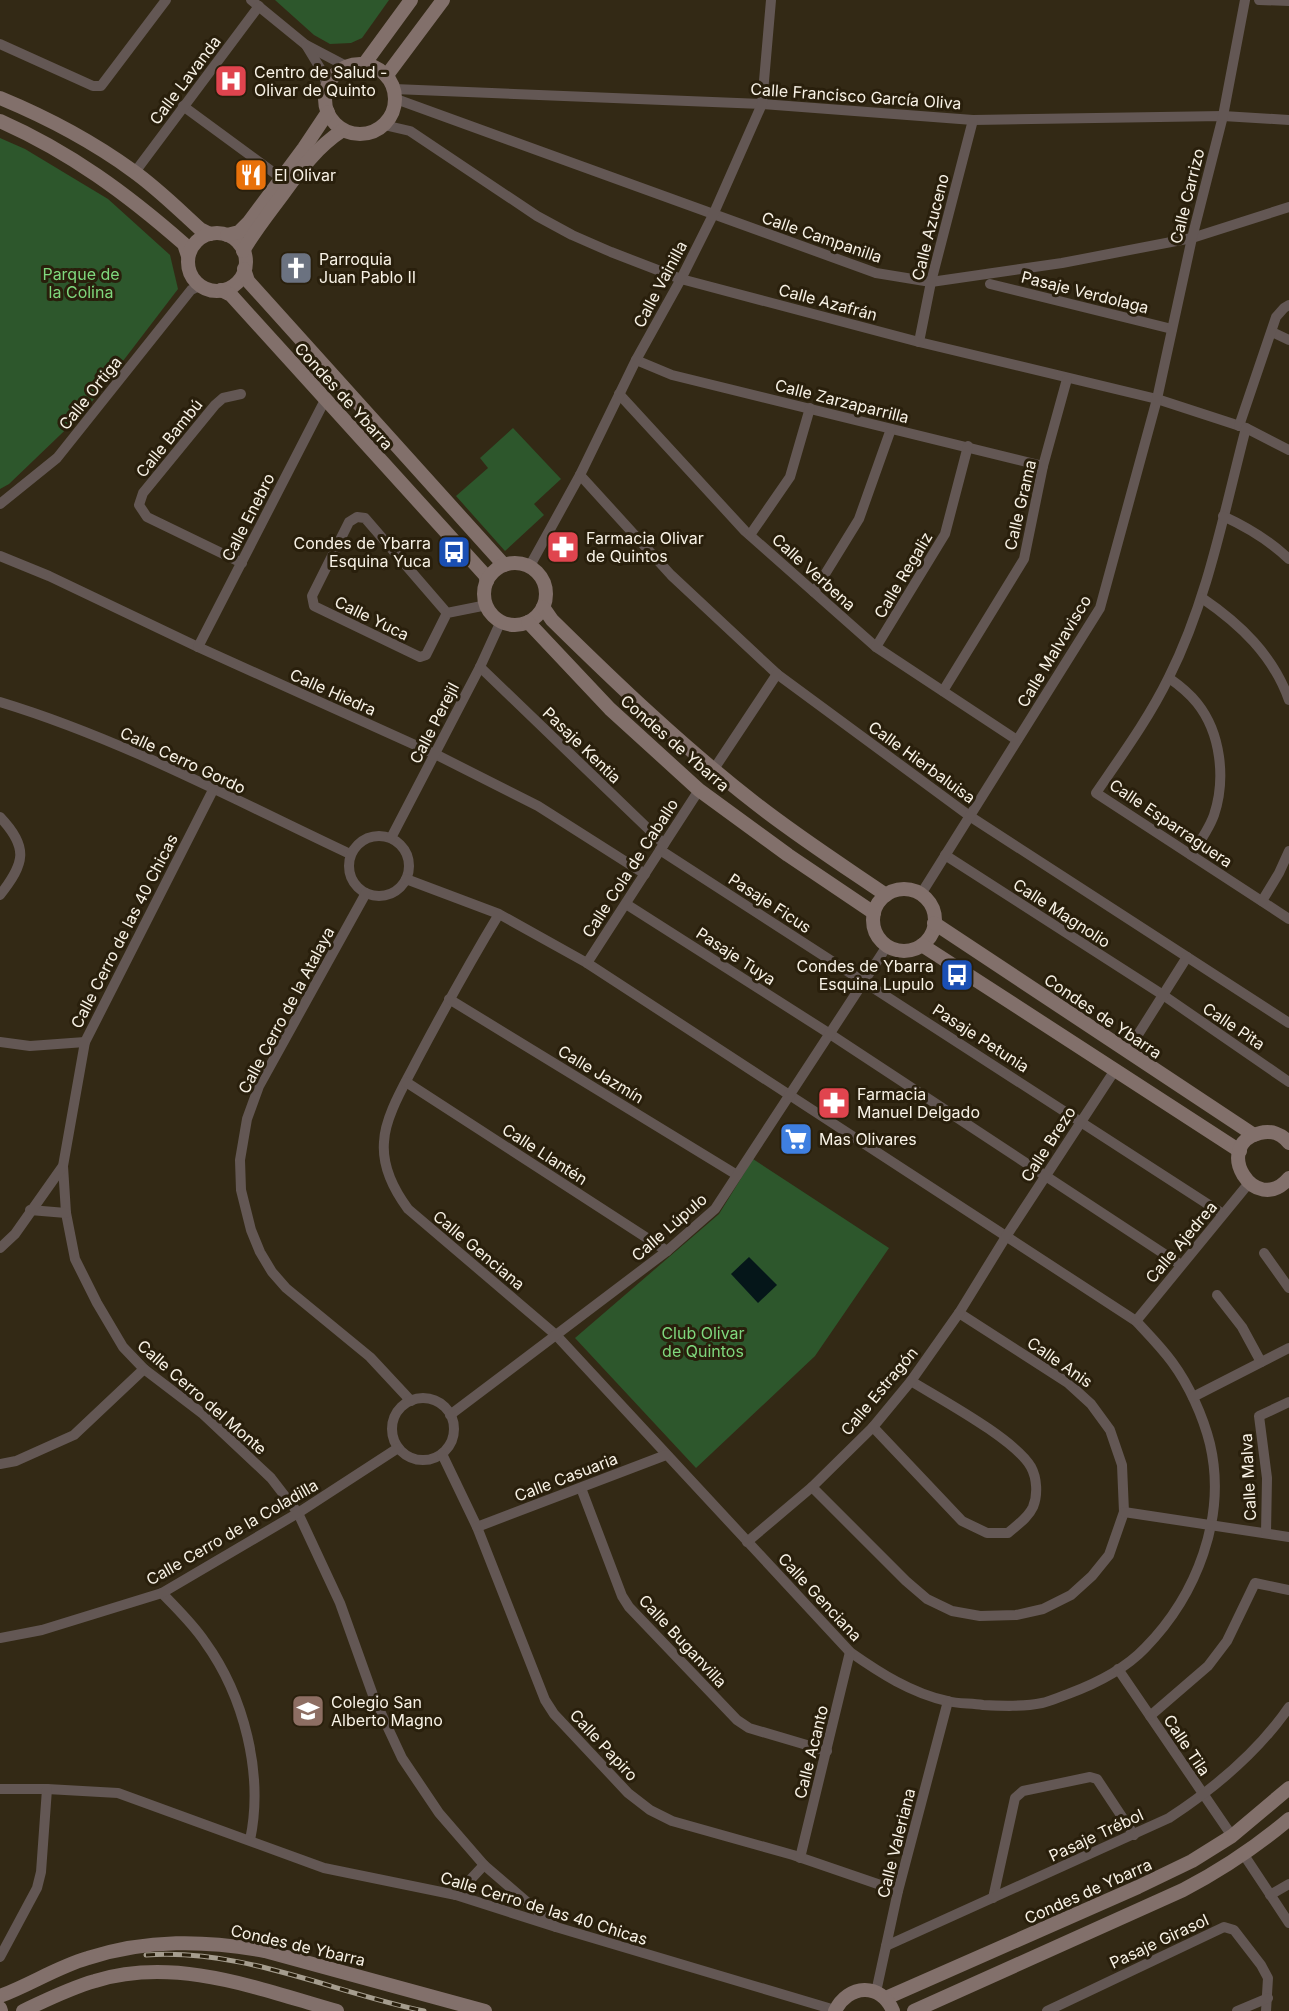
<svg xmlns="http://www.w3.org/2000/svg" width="1289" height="2011" font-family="Inter,sans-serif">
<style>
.green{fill:#2d572c}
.water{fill:#051619}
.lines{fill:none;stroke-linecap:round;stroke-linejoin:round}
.minor{stroke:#635754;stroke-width:10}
.secondary{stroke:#82706b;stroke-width:14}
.rail-casing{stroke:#a59d8e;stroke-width:5}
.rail{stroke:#291f0c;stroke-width:3;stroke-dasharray:9;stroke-linecap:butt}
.labels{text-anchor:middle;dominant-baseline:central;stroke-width:6;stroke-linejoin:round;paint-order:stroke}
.poi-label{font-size:16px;fill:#f8f2e6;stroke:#291f0c;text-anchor:start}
.street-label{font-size:16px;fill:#f8f2e6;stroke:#291f0c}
.park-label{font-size:16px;fill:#7fd87d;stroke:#291f0c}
</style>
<rect width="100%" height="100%" fill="#332915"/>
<g class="green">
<path d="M275 0H389L362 38 351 43 330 44 314 35Z"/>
<path d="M0 138 25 149 108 199 170 255 178 289 84 412 9 484 0 489Z"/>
<path d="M513 428 561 479 534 504 544 515 505 551 456 496 488 468 480 458Z"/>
<path d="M753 1159 889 1248 815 1356 696 1468 575 1338 719 1214Z"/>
</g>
<path class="water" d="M749 1257 777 1285 758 1303 731 1274Z"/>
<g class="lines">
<g class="minor">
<path d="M251 0 306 45 346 66"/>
<path d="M1259 0 1289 1"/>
<path d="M0 44 93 86H101L166 0"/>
<path d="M306 45 323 73 327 87"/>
<path d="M394 89 762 104 973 120 1223 116 1289 120"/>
<path d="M396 99 876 273 931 282 1062 263 1192 238 1289 207"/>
<path d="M183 106 281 178"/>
<path d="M384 125 410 131 537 216 572 235 611 252 681 279 919 342 1157 399 1246 428 1289 450"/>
<path d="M135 172 259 6"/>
<path d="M990 284 1172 329"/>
<path d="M1272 332 1289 340"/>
<path d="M919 342 931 282 973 120"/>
<path d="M636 360 672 375 1043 466"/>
<path d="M241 394 223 398 215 405 143 493 139 505 147 517 242 563"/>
<path d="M619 394 745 531 876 647 1017 740"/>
<path d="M1239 426 1276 317 1284 308 1289 305"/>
<path d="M1246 428C1224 512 1208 599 1169 677 1149 718 1122 755 1096 793L1289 919"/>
<path d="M580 475 671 575 777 674 971 817 1289 1023"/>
<path d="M0 504 57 458 191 290 201 285"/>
<path d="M1223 516C1247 527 1270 541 1289 559"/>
<path d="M750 535 790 477 810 408"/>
<path d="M0 556 49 576 198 647 435 754 538 806 645 874"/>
<path d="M533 568 532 562 580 475 636 360 681 279 713 215 762 104 771 0"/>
<path d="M814 592 859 519 891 429"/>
<path d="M1202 598C1240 624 1273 655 1289 700"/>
<path d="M447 613 365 518 357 517 349 522 312 596 314 606 420 657 426 655 447 613 487 605"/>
<path d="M198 647 325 400"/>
<path d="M876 647 945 534 968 446"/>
<path d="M480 667 664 844"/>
<path d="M1169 678C1179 685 1189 693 1197 703 1221 733 1226 779 1214 815 1209 829 1200 842 1191 855"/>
<path d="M943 691 1024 559 1043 466 1067 379"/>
<path d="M0 702C122 739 235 800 350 854"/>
<path d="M714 769 777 674"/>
<path d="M0 817C29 848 25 863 0 895"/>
<circle cx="379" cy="866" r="30"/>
<path d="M391 838 480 667 501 621"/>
<path d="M660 850 1223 1214"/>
<path d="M945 855 1163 995 1289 1082"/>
<path d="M406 879 499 914C470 962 443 1011 416 1062 405 1084 385 1116 384 1142 382 1166 394 1190 408 1209L556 1335 850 1652C880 1673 911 1693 947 1701 958 1704 971 1703 983 1705 1002 1706 1023 1707 1042 1703 1051 1701 1059 1697 1068 1694 1095 1684 1125 1669 1145 1648 1197 1595 1227 1517 1210 1444 1203 1416 1189 1385 1172 1362 1161 1347 1148 1334 1136 1321L587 963 499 914"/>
<path d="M366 893 259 1086 247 1119 240 1160 241 1190 251 1230 260 1252 272 1272 286 1288 370 1357 411 1401"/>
<path d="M921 894 1100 608 1157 399 1192 238 1223 116 1245 0"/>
<path d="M1262 901 1279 873 1289 851"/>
<path d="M626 904 830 1034 1181 1265"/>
<path d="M587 963 699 790"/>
<path d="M449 999 737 1175"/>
<path d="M0 1042 30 1046 85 1042"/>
<path d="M1127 1052 1187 957"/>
<path d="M406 1082 667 1251"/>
<path d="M63 1166 66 1213 75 1259 97 1303 123 1347 144 1369 203 1414 271 1478 298 1513 340 1603 374 1698 402 1758 439 1813 484 1865 556 1927"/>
<path d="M30 1210 66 1213"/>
<path d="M0 1248 15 1234 63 1166 85 1042 213 790"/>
<path d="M1264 1253 1289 1288"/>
<path d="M1217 1295 1242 1327 1261 1362"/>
<path d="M1136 1321 1249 1183"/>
<path d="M1193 1397 1289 1348"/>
<circle cx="423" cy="1429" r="31"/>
<path d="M450 1415 667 1251 715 1209 887 946"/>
<path d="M873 1427 962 1521 987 1533H1008C1017 1525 1028 1518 1033 1507 1038 1495 1037 1478 1031 1467 1015 1439 940 1399 911 1381"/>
<path d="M442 1454 477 1527 545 1700 554 1714 628 1793 650 1810 672 1821 793 1855 898 1891"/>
<path d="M0 1464 16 1461 74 1435 144 1369"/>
<path d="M812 1487 906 1581 927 1599 952 1611 980 1616 1016 1615 1043 1609 1071 1595 1092 1576 1109 1555 1124 1512 1122 1465 1110 1430 1091 1404 1068 1383 959 1313"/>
<path d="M581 1488 622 1596 629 1607 737 1720 749 1728 827 1751"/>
<path d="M1124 1512 1289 1537"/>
<path d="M477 1527 666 1455"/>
<path d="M1266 1533 1267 1478 1259 1416 1289 1402"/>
<path d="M747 1542 812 1487 873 1427 911 1381 959 1313 1007 1235 1115 1070"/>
<path d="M162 1593C177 1609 193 1624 205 1642 244 1696 264 1774 250 1840"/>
<path d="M0 1638 42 1630 162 1593 298 1513 398 1448"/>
<path d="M1118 1669 1232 1836"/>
<path d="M1150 1716 1208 1666 1227 1641 1255 1583 1289 1590"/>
<path d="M0 1789H47L118 1793 324 1868 456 1895 556 1927 835 2010"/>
<path d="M1244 1855 1289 1923"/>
<path d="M800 1858 850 1652"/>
<path d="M456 1895 484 1865"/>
<path d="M1270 1895 1289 1884"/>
<path d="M993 1898 1015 1798 1023 1791 1090 1777 1097 1779 1134 1835"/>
<path d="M886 1946 1169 1818C1215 1788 1258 1752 1289 1707"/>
<path d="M0 1957 37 1888 41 1872 47 1789"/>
<path d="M876 1992 898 1891 948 1701"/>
<path d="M1047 2011 1224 1927 1234 1930 1261 1965 1268 1978 1266 2011"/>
<path d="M1237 2011 1268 1998"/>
</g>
<g class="secondary">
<path d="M365 63 411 0"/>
<circle cx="360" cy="99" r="35"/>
<path d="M387 75 443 0"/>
<path d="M0 98C46 117 93 142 133 171 157 188 178 209 200 229L210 234"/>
<path d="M0 121C70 152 127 194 184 244L188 256"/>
<circle cx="217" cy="262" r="29"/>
<path d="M227 235 239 232 249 222 304 148 328 112"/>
<path d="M243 251C255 230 269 213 283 194 301 169 317 147 343 130"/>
<path d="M244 269 248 281 504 565"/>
<path d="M221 290 231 295 485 575 487 581"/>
<circle cx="515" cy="594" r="31"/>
<path d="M543 607 552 620C617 684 683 747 755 803 797 836 842 865 886 895"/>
<path d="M528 622 610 709 699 790 788 855 874 913"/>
<circle cx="904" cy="920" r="31"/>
<path d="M934 923 1254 1135"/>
<path d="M922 945 1240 1151"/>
<path d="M1289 1143C1282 1134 1271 1130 1260 1133 1211 1145 1255 1218 1289 1178"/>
<path d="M0 1996C30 1985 57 1967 88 1958 147 1939 205 1940 265 1951L485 2011"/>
<path d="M886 1998 1138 1887 1192 1861 1232 1836 1289 1788"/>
<path d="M0 2008 1 2011"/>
<path d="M23 2011C46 2000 70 1988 95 1981 176 1956 259 1989 337 2011"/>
<path d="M835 2011C848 1984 881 1982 893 2011"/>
<path d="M914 2011 1183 1890C1221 1870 1256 1847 1289 1819"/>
</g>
<defs>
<path id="rail" d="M146 1955C242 1948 332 1992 424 2011"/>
</defs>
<use href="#rail" class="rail-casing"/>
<use href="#rail" class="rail"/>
</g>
<defs>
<symbol id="hospital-square" viewBox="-11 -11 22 22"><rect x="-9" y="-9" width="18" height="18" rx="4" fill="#e0444e" stroke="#291f0c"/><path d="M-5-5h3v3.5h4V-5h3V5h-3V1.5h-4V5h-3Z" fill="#fff"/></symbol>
<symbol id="restaurant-square" viewBox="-11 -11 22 22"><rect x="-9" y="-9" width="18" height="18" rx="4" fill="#e8710a" stroke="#291f0c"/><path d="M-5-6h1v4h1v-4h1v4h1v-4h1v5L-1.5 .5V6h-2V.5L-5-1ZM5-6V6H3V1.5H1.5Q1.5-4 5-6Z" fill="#fff"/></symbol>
<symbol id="church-square" viewBox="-11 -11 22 22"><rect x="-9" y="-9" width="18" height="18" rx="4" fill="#6b7280" stroke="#291f0c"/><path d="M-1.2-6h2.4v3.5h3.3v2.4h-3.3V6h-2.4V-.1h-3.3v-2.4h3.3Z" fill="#fff"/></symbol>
<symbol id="pharmacy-square" viewBox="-11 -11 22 22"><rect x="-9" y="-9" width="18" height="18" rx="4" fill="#e0444e" stroke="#291f0c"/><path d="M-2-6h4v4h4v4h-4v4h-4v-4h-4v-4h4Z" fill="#fff"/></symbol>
<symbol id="bus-square" viewBox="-11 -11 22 22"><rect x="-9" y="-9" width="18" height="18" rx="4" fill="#1a4fb4" stroke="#291f0c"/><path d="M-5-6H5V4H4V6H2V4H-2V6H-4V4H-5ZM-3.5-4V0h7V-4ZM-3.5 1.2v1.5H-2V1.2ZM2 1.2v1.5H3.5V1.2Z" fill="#fff"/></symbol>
<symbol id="supermarket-square" viewBox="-11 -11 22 22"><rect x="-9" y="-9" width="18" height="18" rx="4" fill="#3f7fe0" stroke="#291f0c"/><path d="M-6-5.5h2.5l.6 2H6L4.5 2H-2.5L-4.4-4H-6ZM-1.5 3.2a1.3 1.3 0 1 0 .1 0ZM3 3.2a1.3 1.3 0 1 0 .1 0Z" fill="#fff"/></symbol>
<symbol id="school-square" viewBox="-11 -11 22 22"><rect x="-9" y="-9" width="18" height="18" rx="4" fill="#8d6e63" stroke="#291f0c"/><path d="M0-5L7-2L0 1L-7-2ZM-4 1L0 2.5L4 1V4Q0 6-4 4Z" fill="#fff"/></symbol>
</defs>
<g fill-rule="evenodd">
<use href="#hospital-square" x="212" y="62" width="38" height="38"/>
<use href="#restaurant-square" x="232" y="156" width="38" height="38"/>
<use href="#church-square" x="277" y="249" width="38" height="38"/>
<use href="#pharmacy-square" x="544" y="528" width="38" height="38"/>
<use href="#bus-square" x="435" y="533" width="38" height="38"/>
<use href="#bus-square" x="938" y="956" width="38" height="38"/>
<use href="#pharmacy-square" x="815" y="1084" width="38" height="38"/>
<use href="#supermarket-square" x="777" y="1120" width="38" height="38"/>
<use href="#school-square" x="289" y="1692" width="38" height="38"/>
</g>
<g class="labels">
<g class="poi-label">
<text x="254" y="72">Centro de Salud -<tspan x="254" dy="18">Olivar de Quinto</tspan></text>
<text x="274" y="175">El Olivar</text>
<text x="319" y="259">Parroquia<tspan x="319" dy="18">Juan Pablo II</tspan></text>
<text x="586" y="538">Farmacia Olivar<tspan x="586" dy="18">de Quintos</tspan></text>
<text x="431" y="543" text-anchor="end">Condes de Ybarra<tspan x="431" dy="18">Esquina Yuca</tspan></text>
<text x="934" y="966" text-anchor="end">Condes de Ybarra<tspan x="934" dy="18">Esquina Lupulo</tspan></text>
<text x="857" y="1094">Farmacia<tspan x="857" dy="18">Manuel Delgado</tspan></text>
<text x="819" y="1139">Mas Olivares</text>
<text x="331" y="1702">Colegio San<tspan x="331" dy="18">Alberto Magno</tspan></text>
</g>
<g class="street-label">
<text transform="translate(185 80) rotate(-53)">Calle Lavanda</text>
<text transform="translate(856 96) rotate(4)">Calle Francisco García Oliva</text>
<text transform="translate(1187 196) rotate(-76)">Calle Carrizo</text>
<text transform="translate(930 227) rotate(-76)">Calle Azuceno</text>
<text transform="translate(822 237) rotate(19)">Calle Campanilla</text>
<text transform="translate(660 284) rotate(-62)">Calle Vainilla</text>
<text transform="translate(1085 292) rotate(14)">Pasaje Verdolaga</text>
<text transform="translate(828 302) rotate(15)">Calle Azafrán</text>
<text transform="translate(90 393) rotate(-51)">Calle Ortiga</text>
<text transform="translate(344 396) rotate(48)">Condes de Ybarra</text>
<text transform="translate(842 401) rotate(14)">Calle Zarzaparrilla</text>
<text transform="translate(169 438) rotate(-51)">Calle Bambú</text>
<text transform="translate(1020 505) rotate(-77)">Calle Grama</text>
<text transform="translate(248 517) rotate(-63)">Calle Enebro</text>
<text transform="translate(814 572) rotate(42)">Calle Verbena</text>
<text transform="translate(903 575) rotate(-59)">Calle Regaliz</text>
<text transform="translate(372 618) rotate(26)">Calle Yuca</text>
<text transform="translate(1054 651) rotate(-59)">Calle Malvavisco</text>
<text transform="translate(333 692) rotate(24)">Calle Hiedra</text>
<text transform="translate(434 723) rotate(-63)">Calle Perejil</text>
<text transform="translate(675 743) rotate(41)">Condes de Ybarra</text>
<text transform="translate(582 745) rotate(44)">Pasaje Kentia</text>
<text transform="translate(183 760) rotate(25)">Calle Cerro Gordo</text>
<text transform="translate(922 762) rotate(36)">Calle Hierbaluisa</text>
<text transform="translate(1171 823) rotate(34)">Calle Esparraguera</text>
<text transform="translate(630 868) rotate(-57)">Calle Cola de Caballo</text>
<text transform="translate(770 903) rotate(33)">Pasaje Ficus</text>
<text transform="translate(1062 913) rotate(33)">Calle Magnolio</text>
<text transform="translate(124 931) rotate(-63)">Calle Cerro de las 40 Chicas</text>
<text transform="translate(736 956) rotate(33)">Pasaje Tuya</text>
<text transform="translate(286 1010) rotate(-62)">Calle Cerro de la Atalaya</text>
<text transform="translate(1103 1016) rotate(34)">Condes de Ybarra</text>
<text transform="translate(1234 1026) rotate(34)">Calle Pita</text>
<text transform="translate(981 1038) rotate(33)">Pasaje Petunia</text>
<text transform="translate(601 1074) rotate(31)">Calle Jazmín</text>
<text transform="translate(1048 1144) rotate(-57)">Calle Brezo</text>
<text transform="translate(545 1154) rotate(33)">Calle Llantén</text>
<text transform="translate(669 1227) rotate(-41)">Calle Lúpulo</text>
<text transform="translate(1181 1242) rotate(-50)">Calle Ajedrea</text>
<text transform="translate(479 1250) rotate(40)">Calle Genciana</text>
<text transform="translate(1060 1362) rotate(35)">Calle Anis</text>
<text transform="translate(879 1391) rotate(-50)">Calle Estragón</text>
<text transform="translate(202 1397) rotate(41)">Calle Cerro del Monte</text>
<text transform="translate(566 1477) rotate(-21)">Calle Casuaria</text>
<text transform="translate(1248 1477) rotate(-93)">Calle Malva</text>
<text transform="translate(232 1532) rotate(-30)">Calle Cerro de la Coladilla</text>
<text transform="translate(820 1597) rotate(47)">Calle Genciana</text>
<text transform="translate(683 1641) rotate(47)">Calle Buganvilla</text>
<text transform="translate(604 1745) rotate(47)">Calle Papiro</text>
<text transform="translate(1187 1745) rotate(56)">Calle Tila</text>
<text transform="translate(811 1752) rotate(-76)">Calle Acanto</text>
<text transform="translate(1096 1835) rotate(-25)">Pasaje Trébol</text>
<text transform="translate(896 1843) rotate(-76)">Calle Valeriana</text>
<text transform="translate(1088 1891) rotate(-24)">Condes de Ybarra</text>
<text transform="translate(544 1908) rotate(17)">Calle Cerro de las 40 Chicas</text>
<text transform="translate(1159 1941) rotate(-25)">Pasaje Girasol</text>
<text transform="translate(298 1945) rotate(13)">Condes de Ybarra</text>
</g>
<g class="park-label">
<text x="81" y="274">Parque de<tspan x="81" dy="18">la Colina</tspan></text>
<text x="703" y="1333">Club Olivar<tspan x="703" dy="18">de Quintos</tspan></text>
</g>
</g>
</svg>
